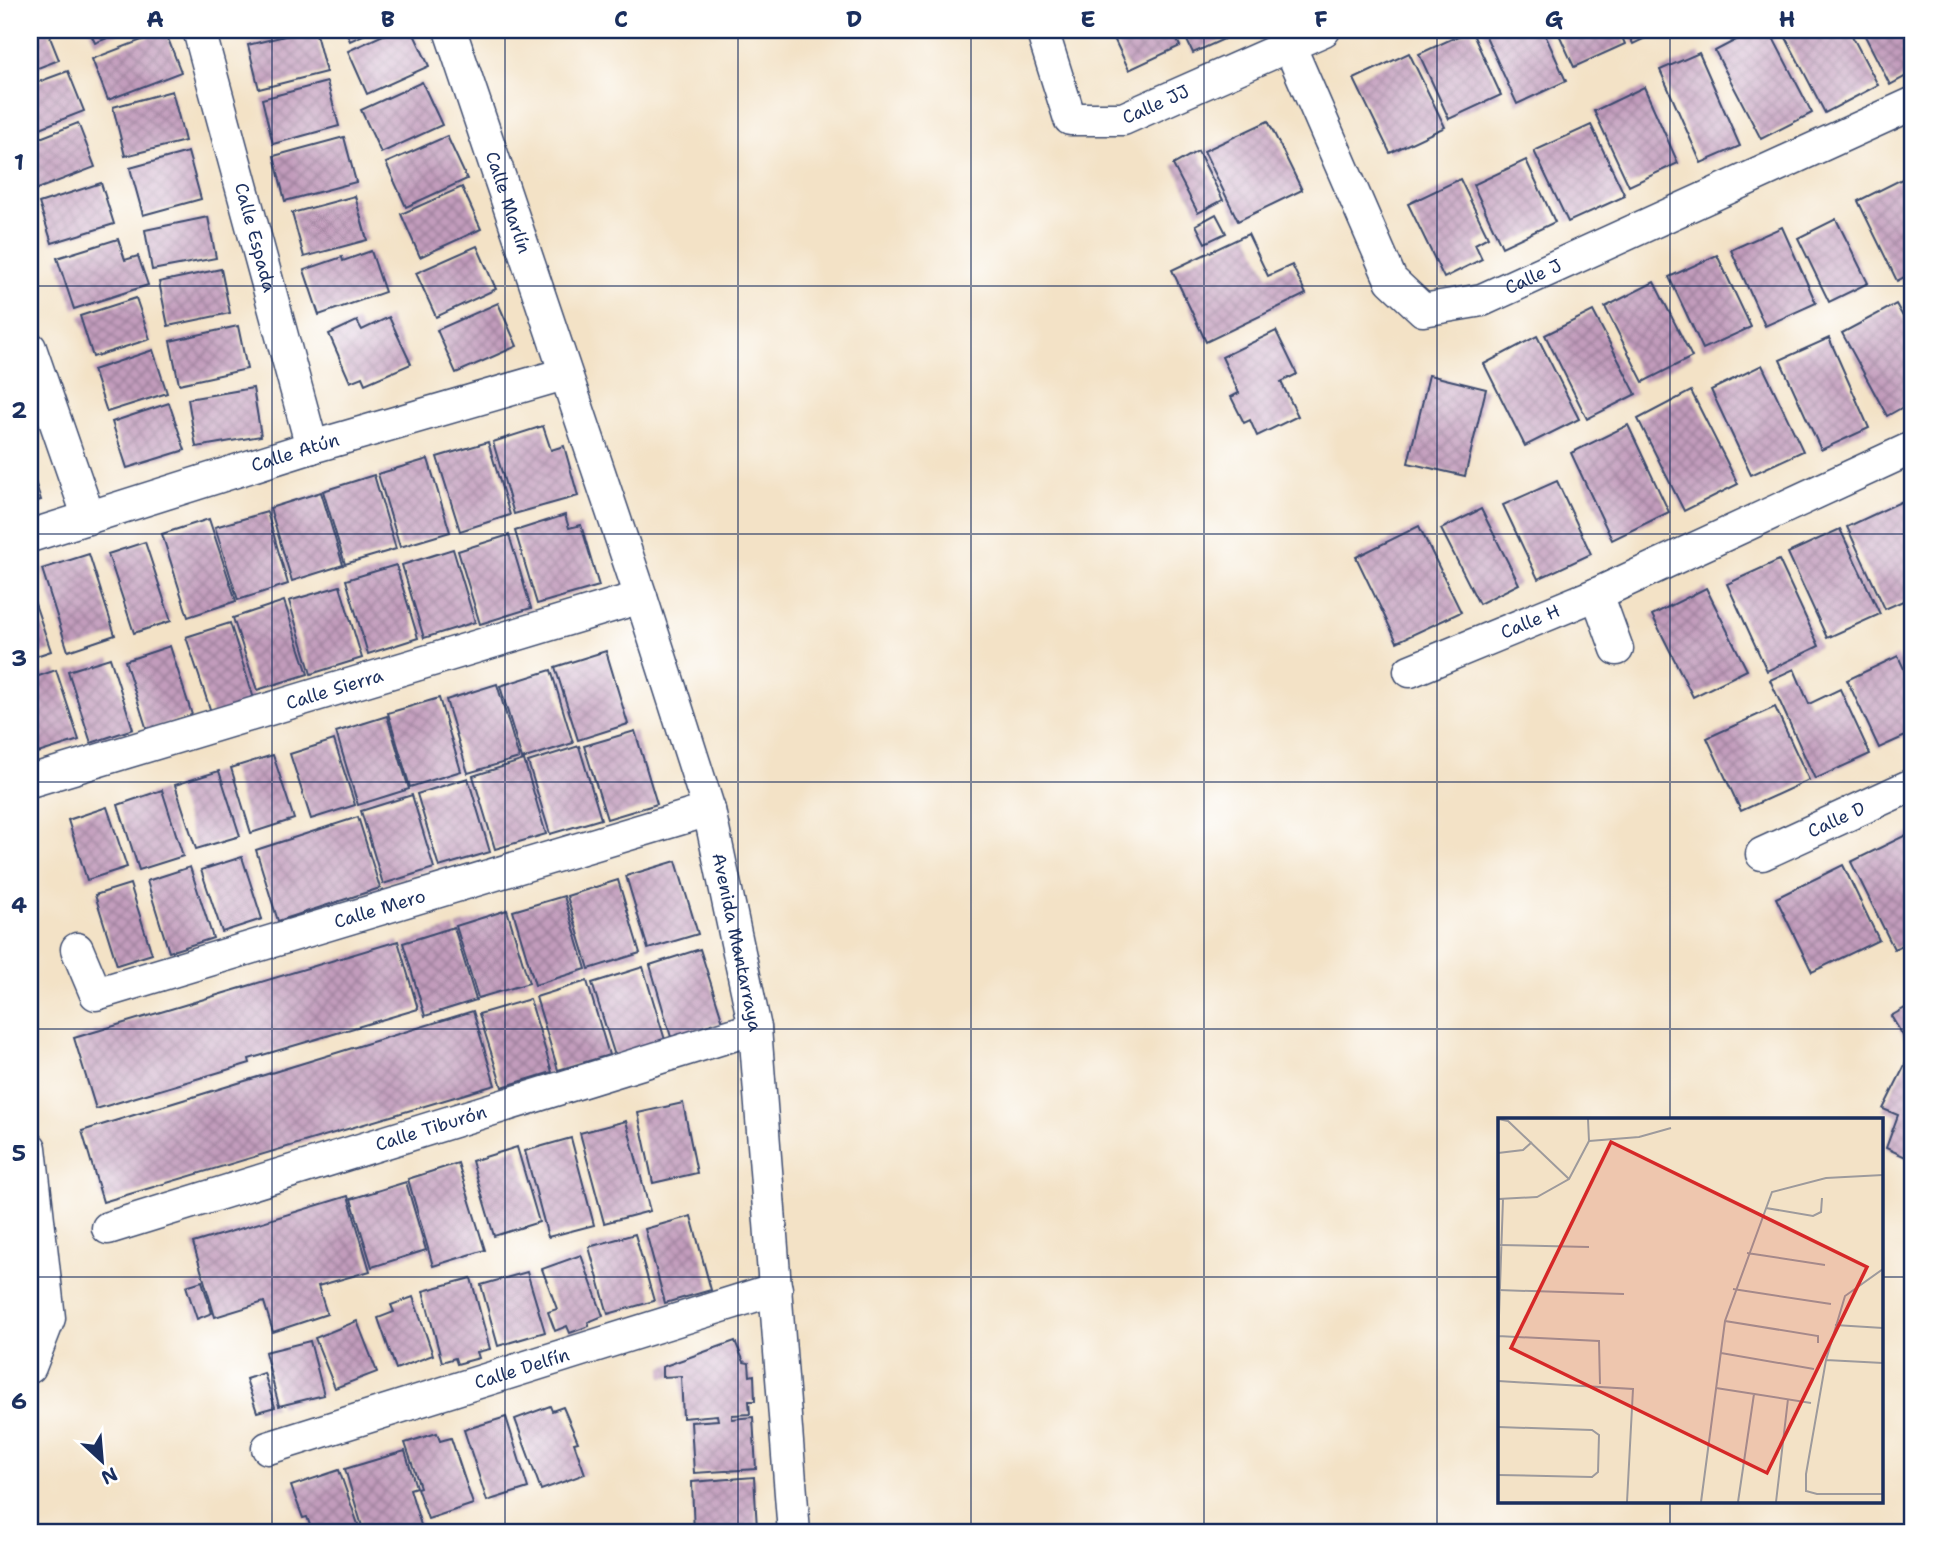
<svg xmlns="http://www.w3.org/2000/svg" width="1942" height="1563" font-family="'Shantell Sans',sans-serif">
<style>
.building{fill:url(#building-cross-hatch)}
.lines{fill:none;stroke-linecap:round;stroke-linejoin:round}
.minor-casing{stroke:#3b4a6e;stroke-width:35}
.minor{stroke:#fff;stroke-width:32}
.grid{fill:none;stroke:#1b2f5e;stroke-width:2;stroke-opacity:0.55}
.labels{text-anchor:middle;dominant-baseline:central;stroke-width:5;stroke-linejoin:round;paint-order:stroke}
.street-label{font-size:18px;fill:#1b2f5e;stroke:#fff}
.inset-road{fill:none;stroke:#9d9a9c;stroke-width:2}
.view{fill:#d62828;fill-opacity:0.15;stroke:#d62828;stroke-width:3.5}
.inset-edge{fill:none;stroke:#1b2f5e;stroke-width:3.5}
.neatline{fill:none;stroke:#1b2f5e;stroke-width:2.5}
.grid-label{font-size:23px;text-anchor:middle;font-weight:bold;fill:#1b2f5e}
</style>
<defs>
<pattern id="building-cross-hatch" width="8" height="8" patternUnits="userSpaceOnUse" patternTransform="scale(1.75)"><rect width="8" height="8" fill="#c29cbc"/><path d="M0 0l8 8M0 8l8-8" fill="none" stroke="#9d809c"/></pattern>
</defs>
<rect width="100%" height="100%" fill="#fff"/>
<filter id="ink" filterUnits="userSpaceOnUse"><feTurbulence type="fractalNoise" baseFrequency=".0143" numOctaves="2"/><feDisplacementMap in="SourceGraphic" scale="14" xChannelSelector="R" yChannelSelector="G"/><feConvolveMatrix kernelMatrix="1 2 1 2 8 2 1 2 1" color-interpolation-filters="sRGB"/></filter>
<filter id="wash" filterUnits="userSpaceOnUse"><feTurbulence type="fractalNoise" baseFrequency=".00686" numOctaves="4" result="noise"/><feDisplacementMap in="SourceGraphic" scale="28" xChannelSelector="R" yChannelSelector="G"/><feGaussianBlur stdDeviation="1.57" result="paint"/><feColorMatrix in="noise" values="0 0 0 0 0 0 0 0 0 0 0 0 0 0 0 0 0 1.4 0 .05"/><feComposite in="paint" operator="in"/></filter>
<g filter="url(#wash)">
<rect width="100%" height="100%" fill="#f3e2c6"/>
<g id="blocks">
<g class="building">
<path d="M30 30H47L59 60 30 71Z"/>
<path d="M89 30H127L95 43Z"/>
<path d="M309 30H315L326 72 259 89 248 45Z"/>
<path d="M345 30H374L350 41Z"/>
<path d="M394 30H412L429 66 367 94 348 51Z"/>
<path d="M1110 30H1172L1180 46 1129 70Z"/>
<path d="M1182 30H1244L1193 53Z"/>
<path d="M1471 30 1501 95 1449 119 1419 54Z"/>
<path d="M1483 30H1543L1566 81 1517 104Z"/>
<path d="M1557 30H1619L1625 44 1574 67Z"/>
<path d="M1626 30H1662L1633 44Z"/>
<path d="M1755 30H1769L1812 113 1761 139 1715 51Z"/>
<path d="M1782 30H1849L1878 85 1825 113Z"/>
<path d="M1862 30H1912V73L1890 85Z"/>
<path d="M165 31 181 72 108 100 92 59Z"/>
<path d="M1409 53 1445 127 1390 153 1354 79Z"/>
<path d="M1699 53 1740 146 1701 163 1660 70Z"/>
<path d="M68 71 84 111 30 132V85Z"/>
<path d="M327 82 339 126 273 144 262 99Z"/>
<path d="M422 82 442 125 381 153 361 110Z"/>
<path d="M1644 87 1678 163 1629 186 1594 111Z"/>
<path d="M172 91 185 141 125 156 113 107Z"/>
<path d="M1268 121 1302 190 1238 221 1204 151Z"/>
<path d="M78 123 95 167 35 190 30 177V142Z"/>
<path d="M1591 125 1625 196 1568 222 1534 151Z"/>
<path d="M447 136 467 179 406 207 386 163Z"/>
<path d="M344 137 356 182 285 201 274 156Z"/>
<path d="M1198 151 1223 200 1198 213 1173 165Z"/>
<path d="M188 152 201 199 143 215 130 168Z"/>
<path d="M1526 160 1555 222 1502 247 1473 185Z"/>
<path d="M1908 176 1912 185V273L1897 281 1858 201Z"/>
<path d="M1460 179 1488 237 1475 244 1482 259 1444 278 1408 204Z"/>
<path d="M101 183 114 224 52 243 39 203Z"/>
<path d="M462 187 481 229 420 257 401 214Z"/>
<path d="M355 196 367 240 304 257 292 213Z"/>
<path d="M1216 214 1226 233 1205 243 1196 225Z"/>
<path d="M208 217 216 258 152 270 145 230Z"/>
<path d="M1836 219 1868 283 1829 302 1798 238Z"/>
<path d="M1782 227 1816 303 1765 326 1731 250Z"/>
<path d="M1248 234 1268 276 1292 265 1306 294 1206 342 1172 270Z"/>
<path d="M118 239 125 260 138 256 148 285 74 309 57 258Z"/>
<path d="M477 246 496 289 436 317 416 273Z"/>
<path d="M371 251 385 292 319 315 304 270 342 257 343 261Z"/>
<path d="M1717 255 1751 327 1703 349 1669 277Z"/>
<path d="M221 269 230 313 168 326 159 282Z"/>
<path d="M1654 282 1692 357 1643 382 1605 307Z"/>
<path d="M136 298 150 339 93 357 80 316Z"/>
<path d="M498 303 517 346 456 373 437 330Z"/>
<path d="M1896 304 1912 333V402L1887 416 1842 333Z"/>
<path d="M1593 311 1636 394 1587 419 1545 335Z"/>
<path d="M389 317 411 364 365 384 362 377 350 382 329 334 357 321 362 330Z"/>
<path d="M238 326 247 369 179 384 170 341Z"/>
<path d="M1276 331 1297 374 1281 382 1298 416 1257 436 1250 420 1244 423 1231 397 1239 393 1222 357Z"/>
<path d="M1537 336 1579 419 1525 446 1484 364Z"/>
<path d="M1829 338 1869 428 1821 450 1780 360Z"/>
<path d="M153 350 167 393 107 412 93 370Z"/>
<path d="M1762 365 1803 451 1751 475 1711 390Z"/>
<path d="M1429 375 1486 389 1465 476 1408 463Z"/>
<path d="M253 388 261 436 196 447 188 399Z"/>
<path d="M1691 391 1738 484 1684 511 1638 419Z"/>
<path d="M169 403 185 450 127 468 112 422Z"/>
<path d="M1628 425 1669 512 1612 540 1571 453Z"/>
<path d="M543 426 551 450 564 446 578 496 514 514 493 442Z"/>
<path d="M488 442 510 515 460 531 437 457Z"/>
<path d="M428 459 450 532 400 547 378 474Z"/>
<path d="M30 466 41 500 30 503Z"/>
<path d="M374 475 396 549 345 564 323 491Z"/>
<path d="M1557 481 1591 554 1538 579 1503 505Z"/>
<path d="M321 492 343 565 292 581 270 508Z"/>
<path d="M1909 498 1912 505V597L1885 609 1847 527Z"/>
<path d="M1481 509 1519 584 1479 604 1441 529Z"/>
<path d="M267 512 288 584 238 600 215 527Z"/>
<path d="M565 515 569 528 581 525 599 586 537 604 515 531Z"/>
<path d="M209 519 236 601 188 617 162 534Z"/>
<path d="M1419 526 1461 612 1397 642 1356 557Z"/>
<path d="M1840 529 1880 614 1827 638 1788 553Z"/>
<path d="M509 535 531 608 480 624 458 551Z"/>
<path d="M145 542 171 621 134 633 108 554Z"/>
<path d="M453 549 475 622 424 638 402 565Z"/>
<path d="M89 554 115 635 68 651 42 569Z"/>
<path d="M1779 560 1819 646 1767 671 1727 584Z"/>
<path d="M396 565 418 638 368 654 346 580Z"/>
<path d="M340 586 362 658 311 674 289 601Z"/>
<path d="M1706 588 1747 670 1693 697 1652 615Z"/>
<path d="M30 589 51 651 30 658Z"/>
<path d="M284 601 308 674 257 690 233 618Z"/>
<path d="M230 623 255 702 212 715 186 637Z"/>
<path d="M170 646 192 715 147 730 125 661Z"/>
<path d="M606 651 628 724 578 740 555 667Z"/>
<path d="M1898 656 1912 686V733L1879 748 1847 680Z"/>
<path d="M110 658 133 729 91 743 68 671Z"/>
<path d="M1794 669 1809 704 1840 689 1870 754 1815 779 1770 680Z"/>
<path d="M56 670 79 740 38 753 30 726V679Z"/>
<path d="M551 670 573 743 522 759 500 686Z"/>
<path d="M497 684 519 758 468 773 446 700Z"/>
<path d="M439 698 461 771 410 787 388 713Z"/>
<path d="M1775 707 1809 780 1741 811 1707 738Z"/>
<path d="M387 716 409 789 358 805 336 732Z"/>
<path d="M635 731 657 804 607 819 584 746Z"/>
<path d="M334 740 355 805 311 819 290 754Z"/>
<path d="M579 746 601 819 550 834 528 762Z"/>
<path d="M273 755 294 819 251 833 231 768Z"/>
<path d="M524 760 546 834 495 849 473 776Z"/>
<path d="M219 771 240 836 196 849 175 785Z"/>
<path d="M468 778 490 852 439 867 417 794Z"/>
<path d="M162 790 183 856 139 870 118 805Z"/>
<path d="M412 795 434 868 383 884 361 811Z"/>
<path d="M107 807 127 867 87 880 68 820Z"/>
<path d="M358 817 380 888 278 921 256 850Z"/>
<path d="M1910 833 1912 837V941L1894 949 1851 862Z"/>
<path d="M242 857 262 919 222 932 201 870Z"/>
<path d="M676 861 698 934 648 949 626 876Z"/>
<path d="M1843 865 1879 940 1812 972 1776 898Z"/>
<path d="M190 867 213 938 169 952 147 881Z"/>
<path d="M618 880 640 953 589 969 567 896Z"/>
<path d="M130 884 152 954 117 965 95 895Z"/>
<path d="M564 896 586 969 535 985 513 911Z"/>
<path d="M507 910 529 983 478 998 456 926Z"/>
<path d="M454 927 476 1000 425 1016 403 943Z"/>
<path d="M398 941 418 1009 249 1059 250 1063 96 1109 74 1038Z"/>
<path d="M700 949 723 1022 671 1037 650 965Z"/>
<path d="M643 967 665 1040 615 1056 592 983Z"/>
<path d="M587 981 609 1055 558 1070 536 997Z"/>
<path d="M530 999 552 1072 502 1087 479 1014Z"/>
<path d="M1912 1004V1045L1907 1042 1891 1016Z"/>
<path d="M473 1011 495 1085 103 1202 82 1131Z"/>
<path d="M1912 1051V1160L1886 1148 1898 1115 1883 1109Z"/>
<path d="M683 1103 697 1173 653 1183 638 1113Z"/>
<path d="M626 1121 650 1211 604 1223 580 1133Z"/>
<path d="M571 1138 594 1225 548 1237 525 1151Z"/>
<path d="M517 1147 539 1222 494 1236 472 1161Z"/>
<path d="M458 1163 485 1250 433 1266 408 1179Z"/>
<path d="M406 1182 426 1250 372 1267 351 1199Z"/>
<path d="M348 1196 370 1271 318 1286 327 1314 273 1332 264 1302 215 1317 193 1243Z"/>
<path d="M691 1216 711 1290 665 1303 645 1229Z"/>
<path d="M635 1234 654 1301 608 1314 589 1247Z"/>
<path d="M581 1255 603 1316 588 1322 589 1326 570 1333 567 1326 555 1331 548 1312 557 1309 542 1269Z"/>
<path d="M527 1272 545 1332 498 1346 481 1285Z"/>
<path d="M471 1278 490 1349 477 1352 479 1358 457 1364 455 1358 442 1362 423 1291Z"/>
<path d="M202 1281 212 1313 197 1319 186 1286Z"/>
<path d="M413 1297 433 1355 396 1369 378 1318 394 1312 391 1305Z"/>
<path d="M357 1321 377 1372 335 1388 315 1338Z"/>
<path d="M310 1341 324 1395 279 1406 265 1352Z"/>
<path d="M735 1341 744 1362 749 1363 750 1376 754 1375 755 1401H749L750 1414 732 1415V1419L753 1417 756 1469 694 1473 691 1422 718 1420 717 1415 683 1418 681 1376 662 1377V1367Z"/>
<path d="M264 1373 275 1407 257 1412 246 1379Z"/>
<path d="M550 1406 552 1411 563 1407 578 1442 574 1443 585 1474 541 1490 515 1419Z"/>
<path d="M506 1417 528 1488 487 1501 464 1430Z"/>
<path d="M437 1433 440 1441 451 1438 473 1504 428 1519 417 1488 420 1487 405 1443Z"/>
<path d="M405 1451 416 1487 410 1489 423 1532 364 1533 345 1469Z"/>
<path d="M339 1470 361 1533H313L307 1517 303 1518 291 1486Z"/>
<path d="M754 1477 757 1528 694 1533 692 1482Z"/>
</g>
</g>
</g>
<g filter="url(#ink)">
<use href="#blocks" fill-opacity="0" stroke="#3b4a6e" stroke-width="2"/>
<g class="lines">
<defs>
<g id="minor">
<path id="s1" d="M199 30 312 447"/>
<path id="s2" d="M450 30 641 597 709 810 755 1028 794 1533"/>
<path id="s3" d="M1042 30 1070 119H1123L1324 30"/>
<path id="s4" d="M1289 45 1391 280 1423 310 1482 300 1912 104"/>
<path d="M30 348 89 518"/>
<path id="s5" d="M30 536 312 447 564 374"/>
<path d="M1597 594 1617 649"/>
<path id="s6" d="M1410 671 1597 594 1912 448"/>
<path id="s7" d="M30 781 641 597"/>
<path id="s8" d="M1762 854 1912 785"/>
<path id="s9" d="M77 949 96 994 709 810"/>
<path d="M30 1148 49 1318 30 1367"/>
<path id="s10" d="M108 1228 755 1028"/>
<path id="s11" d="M268 1448 776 1289"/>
</g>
</defs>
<use href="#minor" class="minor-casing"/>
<use href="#minor" class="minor"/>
</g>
</g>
<path class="grid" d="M272 30V1533M505 30V1533M738 30V1533M971 30V1533M1204 30V1533M1437 30V1533M1670 30V1120M30 286H1912M30 534H1912M30 782H1912M30 1029H1912M30 1277H1499M1881 1277H1912M1670 1502V1533"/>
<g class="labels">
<g class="street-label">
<text stroke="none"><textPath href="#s3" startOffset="182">Calle JJ</textPath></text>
<text stroke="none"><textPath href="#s2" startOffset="182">Calle Marlín</textPath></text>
<text stroke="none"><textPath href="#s1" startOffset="215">Calle Espada</textPath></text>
<text stroke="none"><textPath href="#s4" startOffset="416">Calle J</textPath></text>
<text stroke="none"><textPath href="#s5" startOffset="278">Calle Atún</textPath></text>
<text stroke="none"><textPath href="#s6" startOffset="130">Calle H</textPath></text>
<text stroke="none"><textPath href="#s7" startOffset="318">Calle Sierra</textPath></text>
<text stroke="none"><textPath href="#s8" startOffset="82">Calle D</textPath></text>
<text stroke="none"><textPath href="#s9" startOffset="345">Calle Mero</textPath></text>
<text stroke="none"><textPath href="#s2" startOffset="957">Avenida Mantarraya</textPath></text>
<text stroke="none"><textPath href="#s10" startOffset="338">Calle Tiburón</textPath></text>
<text stroke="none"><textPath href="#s11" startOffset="266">Calle Delfín</textPath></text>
</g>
</g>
<g transform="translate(1498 1118)">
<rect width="385" height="385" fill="#f3e2c6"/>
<path class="inset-road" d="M0 1 10 3 71 61M91 23 141 19 173 10M0 35 25 32 34 24M0 81 39 79 71 61 91 23 90 1M268 90 315 98 323 94 324 80M2 127 91 129M249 135 327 147M385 151 347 178 328 242 308 356V373L319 376H385M235 171 333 186M0 172 126 176M227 203 320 218V225M337 207 385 210M0 218 101 223 102 266M0 227 5 81M223 235 316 251M328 242 385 245M0 263 135 271 129 384M218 270 313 285M0 309 94 312 101 317 100 354 94 359 0 357M203 384 227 203 274 74 328 60 385 57M240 384 256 276M278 384 290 281"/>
<path class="view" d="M113 24 369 149 269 355 13 230Z"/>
<rect width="385" height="385" class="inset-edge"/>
</g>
<rect width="1942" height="1563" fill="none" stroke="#fff" stroke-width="77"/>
<g transform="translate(102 1461) rotate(154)" stroke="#ffffff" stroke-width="5" paint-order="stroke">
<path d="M0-5L12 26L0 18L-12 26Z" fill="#1b2f5e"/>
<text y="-10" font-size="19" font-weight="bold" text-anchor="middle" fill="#1b2f5e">N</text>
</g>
<rect x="38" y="38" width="1866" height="1486" class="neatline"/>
<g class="grid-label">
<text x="155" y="27">A</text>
<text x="388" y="27">B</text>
<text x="621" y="27">C</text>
<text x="854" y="27">D</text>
<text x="1088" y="27">E</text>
<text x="1321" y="27">F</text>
<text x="1554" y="27">G</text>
<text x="1787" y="27">H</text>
<text x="19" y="170">1</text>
<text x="19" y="418">2</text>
<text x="19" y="666">3</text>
<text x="19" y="913">4</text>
<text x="19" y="1161">5</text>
<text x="19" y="1409">6</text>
</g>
</svg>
